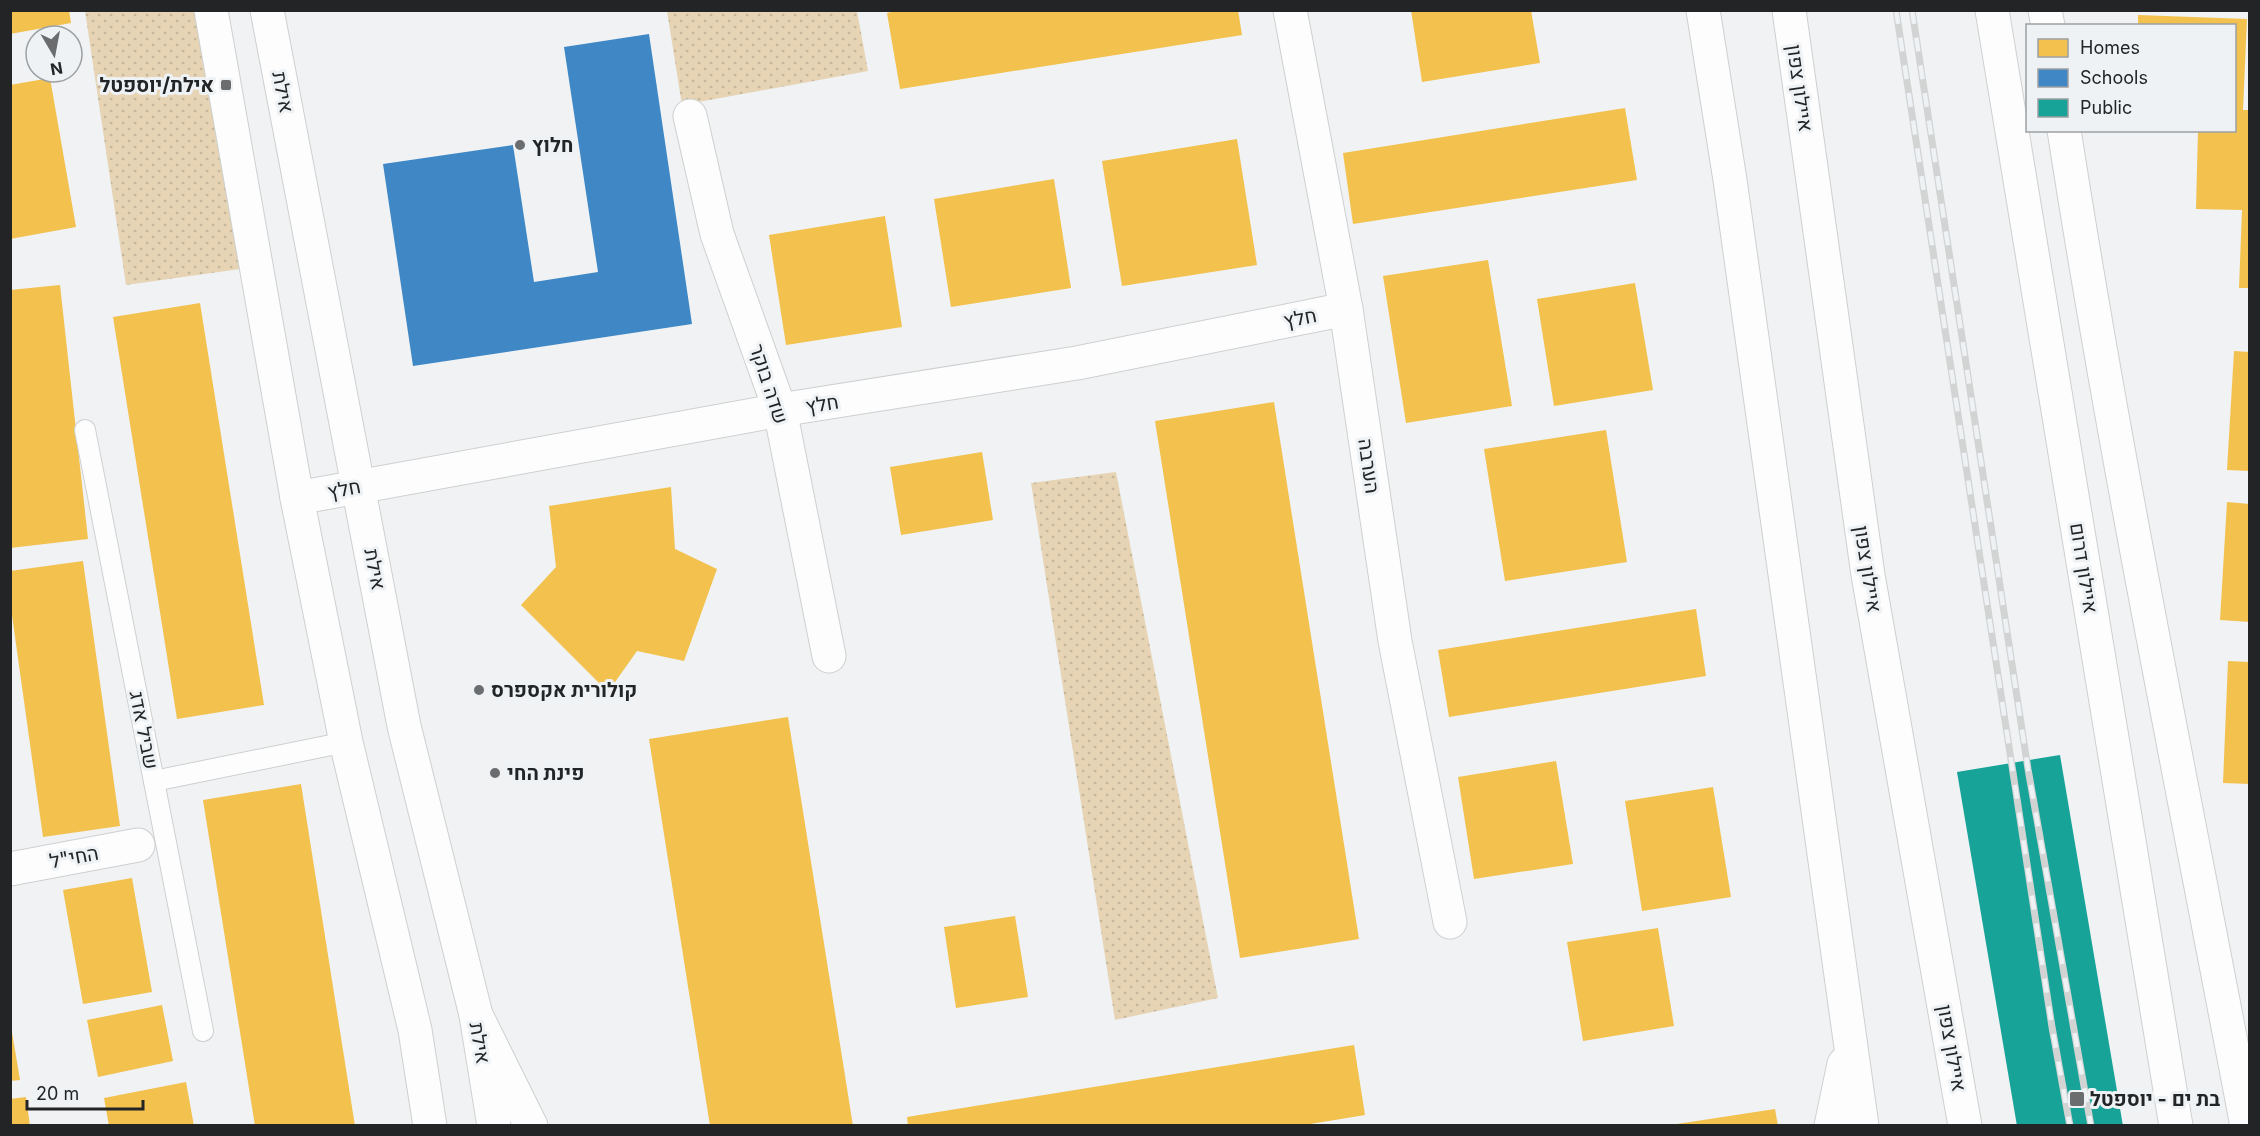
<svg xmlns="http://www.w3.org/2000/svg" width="2260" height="1136" font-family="Inter,Heebo,sans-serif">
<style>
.green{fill:url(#green-dots)}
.homes{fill:#f2c14e}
.schools{fill:#3f88c5}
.public{fill:#17a398}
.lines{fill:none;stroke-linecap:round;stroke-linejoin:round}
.service-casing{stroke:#ced0d0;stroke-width:22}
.minor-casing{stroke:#ced0d0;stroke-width:35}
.tertiary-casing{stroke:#ced0d0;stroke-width:35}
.secondary-casing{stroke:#ced0d0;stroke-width:35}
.motorway-casing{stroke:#ced0d0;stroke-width:35}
.service{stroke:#fdfdfd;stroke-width:20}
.minor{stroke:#fdfdfd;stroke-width:33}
.tertiary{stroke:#fdfdfd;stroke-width:33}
.secondary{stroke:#fdfdfd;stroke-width:33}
.motorway{stroke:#fdfdfd;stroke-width:33}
.rail-casing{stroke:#d2d3d3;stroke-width:7}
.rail{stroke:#eff2f5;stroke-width:4.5;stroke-dasharray:14;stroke-linecap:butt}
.poi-dot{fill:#6b6c6d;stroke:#eff2f5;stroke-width:2}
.labels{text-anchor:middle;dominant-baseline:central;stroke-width:6;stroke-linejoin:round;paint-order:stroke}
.poi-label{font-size:20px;font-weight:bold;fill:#232425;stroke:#eff2f5;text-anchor:start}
.street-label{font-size:20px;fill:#232425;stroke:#eff2f5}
</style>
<defs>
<pattern id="green-dots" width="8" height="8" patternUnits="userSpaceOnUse" patternTransform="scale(1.5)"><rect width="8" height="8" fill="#e6d4b5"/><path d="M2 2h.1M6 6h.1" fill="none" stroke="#c5b69c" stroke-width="1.8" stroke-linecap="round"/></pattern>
</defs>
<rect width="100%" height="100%" fill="#f0f2f4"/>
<g class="green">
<path d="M85 11H201L240 269 126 285Z"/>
<path d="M667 11H857L868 71 682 105Z"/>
<path d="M1116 472 1218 998 1115 1020 1031 483Z"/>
</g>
<g class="homes">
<path d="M10 10H69L71 23 10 34Z"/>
<path d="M900 10H1238L1242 35 900 89 887 13Z"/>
<path d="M1411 10H1531L1540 63 1422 82Z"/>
<path d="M2138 15 2247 19 2243 110H2250V288H2239L2242 210 2196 209 2198 130H2234V26H2138Z"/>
<path d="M50 78 76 227 10 239V85Z"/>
<path d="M1625 108 1637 180 1353 224 1343 153Z"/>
<path d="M1237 139 1257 265 1122 286 1102 161Z"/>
<path d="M1054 179 1071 288 951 307 934 199Z"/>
<path d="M885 216 902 327 786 345 769 235Z"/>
<path d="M1488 260 1512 406 1406 423 1383 276Z"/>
<path d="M1635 283 1653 390 1554 406 1537 299Z"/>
<path d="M60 285 88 539 10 548V290Z"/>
<path d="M200 303 264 705 177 719 113 317Z"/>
<path d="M2234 351 2250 352V471L2227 470Z"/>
<path d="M1274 402 1359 939 1240 958 1155 421Z"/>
<path d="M1606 430 1627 562 1505 581 1484 449Z"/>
<path d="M982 452 993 520 901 535 890 467Z"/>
<path d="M671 487 675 549 717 569 684 661 637 651 608 692 521 605 556 567 549 506Z"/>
<path d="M2227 502 2250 504V622L2220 620Z"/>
<path d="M83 561 120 826 43 837 10 601V571Z"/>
<path d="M1696 609 1706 676 1449 717 1438 650Z"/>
<path d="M2228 661 2250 662V784L2223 783Z"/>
<path d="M788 717 853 1126H710L649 739Z"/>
<path d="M1556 761 1573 864 1474 879 1458 777Z"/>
<path d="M301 784 355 1126H255L203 800Z"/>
<path d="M1713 787 1731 897 1642 911 1625 801Z"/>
<path d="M132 878 152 992 83 1004 63 890Z"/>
<path d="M1015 916 1028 997 956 1008 944 927Z"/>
<path d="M1658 928 1674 1026 1583 1041 1567 942Z"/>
<path d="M162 1005 173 1061 98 1077 87 1020Z"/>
<path d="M10 1020 20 1080 10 1081Z"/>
<path d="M1354 1045 1365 1115 1298 1126H908L907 1117Z"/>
<path d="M186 1082 194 1126H109L104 1098Z"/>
<path d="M26 1097 30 1126H10V1099Z"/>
<path d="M1775 1109 1778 1126H1677V1124Z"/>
</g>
<path class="schools" d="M649 34 692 324 413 366 383 164 513 145 534 282 598 272 564 47Z"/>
<path class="public" d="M2060 755 2123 1126H2017L1957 772Z"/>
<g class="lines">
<defs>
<g id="service">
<path d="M85 430 203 1031"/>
<path d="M154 781 346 742"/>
</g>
<g id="minor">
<path d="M1290 10 1346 309 1395 641 1450 922"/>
<path d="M690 116 717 234 780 410 829 656"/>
<path d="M297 498 780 410 1077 363 1346 309"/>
<path d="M10 869 138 845"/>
</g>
<g id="tertiary">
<path d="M211 10 297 498 346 742 415 1030 430 1126"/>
<path d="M267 10 404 726 476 1015 494 1126"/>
</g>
<path id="secondary" d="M476 1015 531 1126"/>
<g id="motorway">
<path d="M1703 10 1730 180 1862 1126"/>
<path d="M1789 10 1868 575 1965 1126"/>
<path d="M1992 10 2176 1126"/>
<path d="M2045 10 2048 26"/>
<path d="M2064 130C2116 464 2184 794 2247 1126"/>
<path d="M1831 1126 1844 1064"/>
</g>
</defs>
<use href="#service" class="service-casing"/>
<use href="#minor" class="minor-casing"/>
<use href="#tertiary" class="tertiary-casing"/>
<use href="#secondary" class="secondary-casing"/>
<use href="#motorway" class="motorway-casing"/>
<use href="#service" class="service"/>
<use href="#minor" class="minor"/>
<use href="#tertiary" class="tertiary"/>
<use href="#secondary" class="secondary"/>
<use href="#motorway" class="motorway"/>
<defs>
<g id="rail">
<path d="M1896 10 2052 1027 2070 1126"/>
<path d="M1912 10 2028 769 2091 1126"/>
</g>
</defs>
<use href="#rail" class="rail-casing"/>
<use href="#rail" class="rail"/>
</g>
<g class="poi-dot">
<rect x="220" y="79" width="12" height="12" rx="3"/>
<circle cx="520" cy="145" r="6"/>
<circle cx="479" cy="690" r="6"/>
<circle cx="495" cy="773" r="6"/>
<rect x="2069" y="1091" width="16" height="16" rx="3"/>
</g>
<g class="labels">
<g class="poi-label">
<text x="214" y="85" text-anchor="end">אילת/יוספטל</text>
<text x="532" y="145">חלוץ</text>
<text x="491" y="690">קולורית אקספרס</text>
<text x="507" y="773">פינת החי</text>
<text x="2090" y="1099">בת ים - יוספטל</text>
</g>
<g class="street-label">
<text transform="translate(1800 88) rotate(82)">איילון צפון</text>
<text transform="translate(283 92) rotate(79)">אילת</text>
<text transform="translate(1300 318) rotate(-11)">חלץ</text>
<text transform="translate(769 384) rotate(72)">שדה בוקר</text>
<text transform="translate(822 404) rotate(-9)">חלץ</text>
<text transform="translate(1369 466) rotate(82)">הערבה</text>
<text transform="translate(344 489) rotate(-11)">חלץ</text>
<text transform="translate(2084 568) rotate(81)">איילון דרום</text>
<text transform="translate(375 569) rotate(79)">אילת</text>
<text transform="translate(1868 569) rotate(81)">איילון צפון</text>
<text transform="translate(144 730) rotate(79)">שביל אדג</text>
<text transform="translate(74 857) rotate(-11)">החי"ל</text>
<text transform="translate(480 1043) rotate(80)">אילת</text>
<text transform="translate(1952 1048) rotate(80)">איילון צפון</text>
</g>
</g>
<rect width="2260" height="1136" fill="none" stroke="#232425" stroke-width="24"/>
<rect x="2026" y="24" width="210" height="108" fill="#eff2f5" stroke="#9da0a2" stroke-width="1.5"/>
<rect x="2038" y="39" width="30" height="18" fill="#f2c14e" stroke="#9da0a2" stroke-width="1.5"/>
<text x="2080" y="54" font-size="18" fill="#232425">Homes</text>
<rect x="2038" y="69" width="30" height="18" fill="#3f88c5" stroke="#9da0a2" stroke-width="1.5"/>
<text x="2080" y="84" font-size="18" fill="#232425">Schools</text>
<rect x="2038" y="99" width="30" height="18" fill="#17a398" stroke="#9da0a2" stroke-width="1.5"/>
<text x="2080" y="114" font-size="18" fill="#232425">Public</text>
<g transform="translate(54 54) rotate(170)"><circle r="28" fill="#eff2f5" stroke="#9da0a2" stroke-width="1.5"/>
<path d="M0-4.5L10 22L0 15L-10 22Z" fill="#6b6c6d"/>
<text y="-9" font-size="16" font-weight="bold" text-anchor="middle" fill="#232425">N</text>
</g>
<path d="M27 1100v9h116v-9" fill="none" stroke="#232425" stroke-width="3"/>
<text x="36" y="1100" font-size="18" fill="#232425" stroke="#eff2f5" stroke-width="4.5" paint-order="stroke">20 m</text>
</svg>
